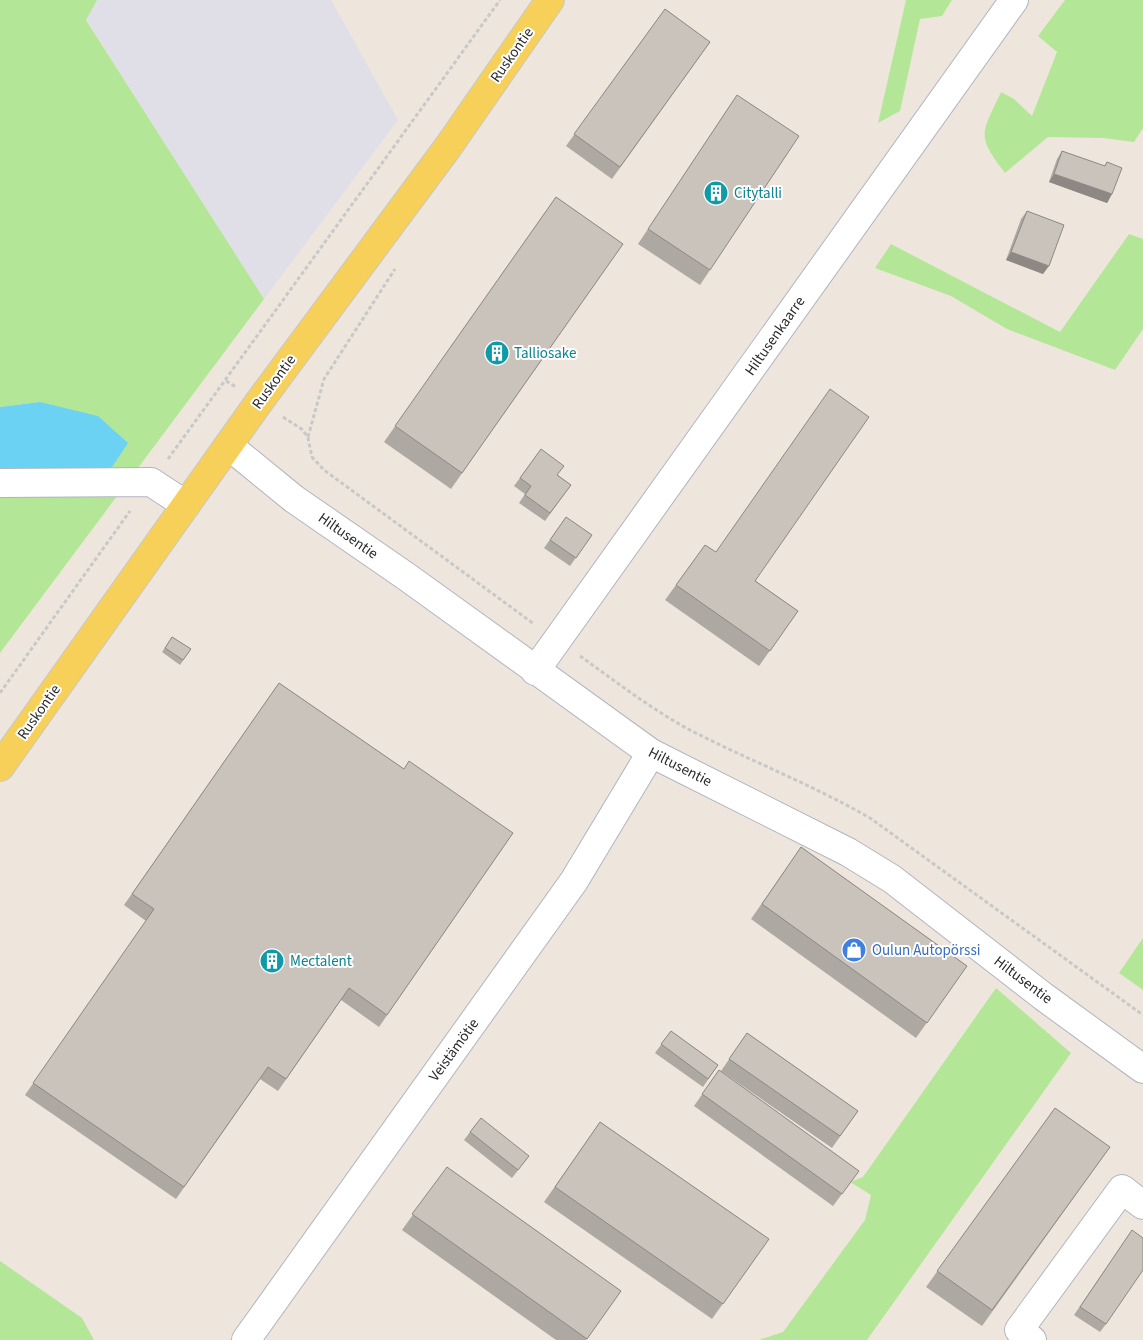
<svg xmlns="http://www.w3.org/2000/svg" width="1143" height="1340" font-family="'Source Sans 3',sans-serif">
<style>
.industrial{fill:#e0dee6}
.green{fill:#b3e797}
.water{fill:#6cd2f4}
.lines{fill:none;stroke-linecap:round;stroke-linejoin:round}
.minor-casing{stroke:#b1b4c0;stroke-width:30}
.major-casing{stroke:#c8c8c8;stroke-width:30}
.path{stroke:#c8c8c8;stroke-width:3;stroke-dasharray:4 2.5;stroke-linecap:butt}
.minor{stroke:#fff;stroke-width:28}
.major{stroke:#f7d059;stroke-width:28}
.wall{fill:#ada8a2}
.shaded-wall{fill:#8d8884}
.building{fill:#c9c3bc;stroke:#8d8884}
.labels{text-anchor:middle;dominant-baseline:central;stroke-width:4;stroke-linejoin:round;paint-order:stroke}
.street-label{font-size:15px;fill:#2b2b2b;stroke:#fff}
.culture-label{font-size:15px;fill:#0d838f;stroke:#fff;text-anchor:start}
.shop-label{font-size:15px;fill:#366cbe;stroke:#fff;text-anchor:start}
</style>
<rect width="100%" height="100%" fill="#eee6dd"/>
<path class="industrial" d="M97 0H331L398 120 264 299 86 19Z"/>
<g class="green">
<path d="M0 0H97L86 20 264 299 0 653V473L40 402 0 407Z"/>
<path d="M906 0H952L942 16 920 19 900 111 878 123Z"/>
<path d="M1065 0H1143V128L1134 142 1103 138 1048 137 1005 173C975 134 982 134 1001 92L1014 99 1032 116 1057 52 1038 36Z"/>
<path d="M1129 234 1143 239V329L1115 370 1007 329 951 296 875 268 891 244 1060 332Z"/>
<path d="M1143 938V990L1119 973Z"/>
<path d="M996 988 1071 1053 867 1340H759L783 1332 865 1220 871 1195 850 1182 863 1177Z"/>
<path d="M0 1261 82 1318 94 1340H0Z"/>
</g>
<path class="water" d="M40 402 98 416 128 443 112 467 82 473H0V407Z"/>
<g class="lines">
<defs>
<g id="minor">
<path d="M229 446 294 499 407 577 651 753 848 852 892 879 1044 997 1143 1069"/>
<path d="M0 483 151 482 186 505"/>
<path d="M535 671 1014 0"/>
<path d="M246 1340 574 881 651 753"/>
<path d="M1032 1340 1019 1330 1122 1189 1143 1205"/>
</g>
<path id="major" d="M0 767 259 402 448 147 550 0"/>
</defs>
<use href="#minor" class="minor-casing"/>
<use href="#major" class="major-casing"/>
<g class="path">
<path d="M226 381 236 387"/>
<path d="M283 417 303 430 308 438 312 457 324 470 534 624"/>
<path d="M308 437 324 379 395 269"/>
<path d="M168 459 500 0"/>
<path d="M580 656C615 681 650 708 688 729 748 760 811 784 870 818L1143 1015"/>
<path d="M0 693 130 511"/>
</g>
<use href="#minor" class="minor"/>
<use href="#major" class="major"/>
</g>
<g class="wall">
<path d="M665 9 710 42 612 179 566 146Z"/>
<path d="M737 95 710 270 700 285 638 244Z"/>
<path d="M1062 151 1104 166 1107 162 1112 194 1107 203 1049 182 1057 159Z"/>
<path d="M556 197 623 244 451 489 384 442Z"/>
<path d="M1027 211 1043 274 1006 260 1021 219Z"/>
<path d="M541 449 558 475 571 485 545 521 519 503 525 494 514 486Z"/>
<path d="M566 517 592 535 570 566 544 548Z"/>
<path d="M705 545 798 611 759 666 665 600Z"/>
<path d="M172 637 191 649 180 665 162 652Z"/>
<path d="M279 683 404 769 513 833 379 1027 341 1000 278 1091 260 1079 176 1199 25 1095 146 921 124 905Z"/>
<path d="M801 847 967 966 916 1038 751 919Z"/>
<path d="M671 1031 718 1065 703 1087 655 1053Z"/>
<path d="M747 1033 858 1111 832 1148 721 1071Z"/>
<path d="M719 1070 859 1171 833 1206 694 1106Z"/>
<path d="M1055 1108 1110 1147 982 1326 926 1287Z"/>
<path d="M600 1122 769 1239 712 1319 544 1202Z"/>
<path d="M470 1132 529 1156 512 1178 464 1140Z"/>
<path d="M447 1167 621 1291 586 1340H556L402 1230Z"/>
<path d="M1132 1230 1106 1324 1100 1332 1074 1315Z"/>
</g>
<g class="shaded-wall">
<path d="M1054 174 1112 194 1107 203 1049 182Z"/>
<path d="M1011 252 1049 266 1043 274 1006 260Z"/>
</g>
<g class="building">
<path d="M665 9 710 42 620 167 574 134Z"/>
<path d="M737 95 799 136 710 270 648 229Z"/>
<path d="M1062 151 1105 166 1107 162 1122 168 1112 194 1054 174Z"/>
<path d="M556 197 623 244 462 473 395 426Z"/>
<path d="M1027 211 1064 225 1049 266 1011 252Z"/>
<path d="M830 389 869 417 755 581 798 611 770 651 676 585 705 545 716 552Z"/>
<path d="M541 449 564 466 557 475 571 485 550 513 525 495 531 486 520 478Z"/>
<path d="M566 517 592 535 576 558 550 540Z"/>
<path d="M172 637 191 649 183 660 165 648Z"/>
<path d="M279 683 404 769 409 761 513 833 387 1015 349 988 286 1079 268 1067 184 1187 33 1083 154 909 132 894Z"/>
<path d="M801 847 967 966 927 1023 762 904Z"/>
<path d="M671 1031 718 1065 708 1079 661 1044Z"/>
<path d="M747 1033 858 1111 840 1136 729 1059Z"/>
<path d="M719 1070 859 1171 842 1194 702 1094Z"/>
<path d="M1055 1108 1110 1147 992 1310 937 1271Z"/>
<path d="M481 1118 529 1156 518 1170 470 1132Z"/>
<path d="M600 1122 769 1239 723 1304 555 1187Z"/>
<path d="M447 1167 621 1291 587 1339 412 1214Z"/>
<path d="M1132 1230 1143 1238V1270L1106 1324 1080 1307Z"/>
</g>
<defs>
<symbol id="building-disc" viewBox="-11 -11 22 22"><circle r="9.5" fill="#0f9aa8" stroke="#fff"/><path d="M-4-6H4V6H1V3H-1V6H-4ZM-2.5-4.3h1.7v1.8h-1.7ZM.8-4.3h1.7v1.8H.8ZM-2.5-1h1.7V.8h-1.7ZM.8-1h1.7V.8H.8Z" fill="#fff"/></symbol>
<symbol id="shop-disc" viewBox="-11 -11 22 22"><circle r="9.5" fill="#3f7fe0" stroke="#fff"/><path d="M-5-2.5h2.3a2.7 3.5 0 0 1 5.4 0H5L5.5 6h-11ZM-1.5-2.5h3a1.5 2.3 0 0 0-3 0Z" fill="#fff"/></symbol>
</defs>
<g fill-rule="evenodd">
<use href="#building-disc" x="702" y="179" width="28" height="28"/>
<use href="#building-disc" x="483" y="339" width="28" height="28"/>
<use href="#shop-disc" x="840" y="936" width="28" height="28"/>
<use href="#building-disc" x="258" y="947" width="28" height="28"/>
</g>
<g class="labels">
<g class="street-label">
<text transform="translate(512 55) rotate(-55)">Ruskontie</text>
<text transform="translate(775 336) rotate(-55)">Hiltusenkaarre</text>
<text transform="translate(274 382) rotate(-54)">Ruskontie</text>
<text transform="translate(348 536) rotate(35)">Hiltusentie</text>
<text transform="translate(39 712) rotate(-55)">Ruskontie</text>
<text transform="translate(680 767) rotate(27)">Hiltusentie</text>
<text transform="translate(1023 980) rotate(37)">Hiltusentie</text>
<text transform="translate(454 1050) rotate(-54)">Veistämötie</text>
</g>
<g class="culture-label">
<text x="734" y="193">Citytalli</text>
<text x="514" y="353">Talliosake</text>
<text x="290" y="961">Mectalent</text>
</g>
<g class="shop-label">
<text x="872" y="950">Oulun Autopörssi</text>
</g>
</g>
</svg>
